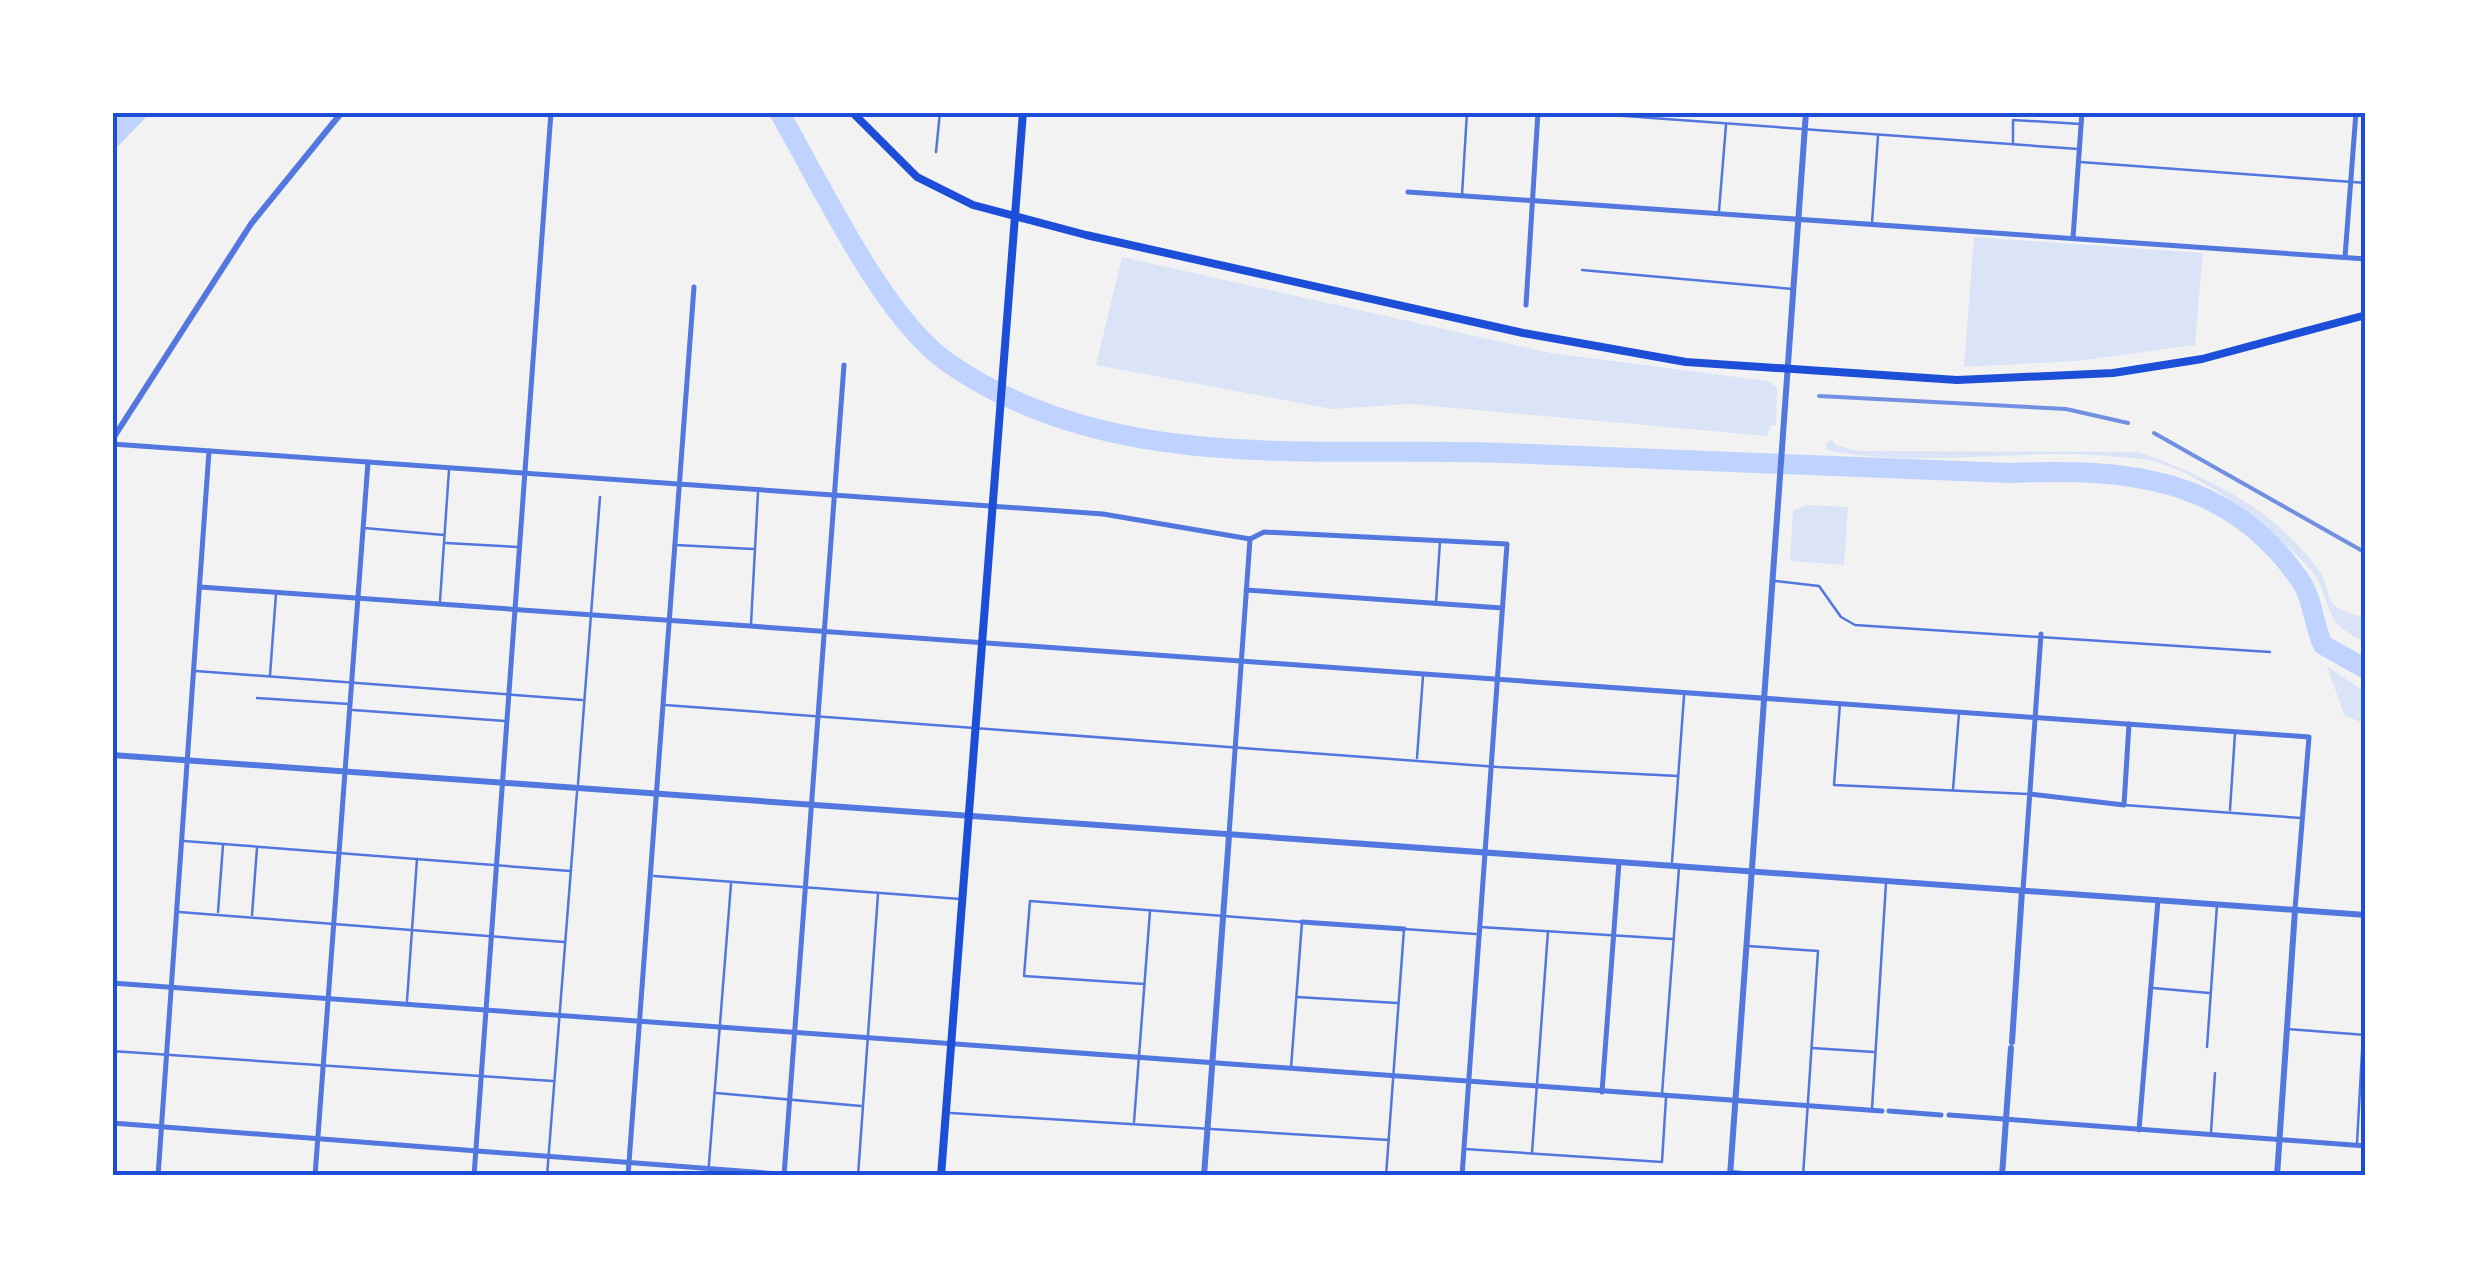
<svg xmlns="http://www.w3.org/2000/svg" width="2478" height="1288" font-family="'Exo 2',sans-serif">
<style>
.green{fill:#dbe4f7}
.lines{fill:none;stroke-linecap:round;stroke-linejoin:round}
.river{stroke:#bfd3fe;stroke-width:20}
.service{stroke:#5277de;stroke-width:2.5}
.minor{stroke:#5277de;stroke-width:5}
.tertiary{stroke:#5277de;stroke-width:6}
.primary{stroke:#1d4ed8;stroke-width:8}
.rail{stroke:#7290e2;stroke-width:4}
.neatline{fill:none;stroke:#1d4ed8;stroke-width:4}
</style>
<rect width="100%" height="100%" fill="#f2f2f2"/>
<g class="green">
<path d="M1974 237 2203 253 2195 345 2077 361 1964 367Z"/>
<path d="M1122 257 1551 353 1767 381 1777 387 1776 425H1771L1767 436 1410 404 1332 409 1096 365Z"/>
<path d="M1832 440 1836 445 1858 451 2138 452C2180 466 2223 486 2259 511 2277 523 2302 548 2316 566 2337 594 2316 607 2365 617V642C2315 620 2336 597 2308 567 2268 526 2223 488 2168 466 2150 458 2128 458 2108 456 2015 448 1918 469 1827 450L1826 443Z"/>
<path d="M1807 505 1848 507 1844 565 1790 561 1793 510Z"/>
<path d="M2327 666 2365 692V724L2344 715Z"/>
</g>
<g class="lines">
<g class="river">
<path d="M779 112C821 184 881 315 947 362 1109 476 1318 446 1504 453 1673 459 1842 466 2010 473 2125 468 2229 476 2300 580 2313 598 2313 624 2323 645L2366 669"/>
<path d="M112 138 137 112"/>
</g>
<g class="service">
<path d="M1569 112 2078 149"/>
<path d="M2013 143V120L2081 124"/>
<path d="M936 152 940 112"/>
<path d="M2080 162 2366 183"/>
<path d="M1462 195 1467 112"/>
<path d="M1719 211 1726 125"/>
<path d="M1872 223 1878 136"/>
<path d="M1582 270 1793 289"/>
<path d="M364 528 444 535"/>
<path d="M446 543 518 547"/>
<path d="M676 545 753 549"/>
<path d="M1775 581 1819 586 1841 617 1855 625 2270 652"/>
<path d="M440 601 449 470"/>
<path d="M1436 603 1440 541"/>
<path d="M751 624 758 492"/>
<path d="M196 671 582 700"/>
<path d="M270 675 276 594"/>
<path d="M257 698 349 704"/>
<path d="M1840 703 1834 785 2028 794"/>
<path d="M665 705 1498 767 1678 776"/>
<path d="M353 710 505 721"/>
<path d="M1417 758 1423 676"/>
<path d="M112 776 114 756"/>
<path d="M578 784 600 497"/>
<path d="M1953 790 1959 713"/>
<path d="M2124 805 2301 818"/>
<path d="M2230 810 2235 733"/>
<path d="M184 841 570 871"/>
<path d="M1672 862 1684 696"/>
<path d="M654 876 960 899"/>
<path d="M179 912 564 942"/>
<path d="M218 912 223 845"/>
<path d="M252 915 257 848"/>
<path d="M1480 927 1672 939"/>
<path d="M1748 946 1818 951 1803 1176"/>
<path d="M1144 984 1024 976 1030 901 1302 922 1291 1068"/>
<path d="M2153 988 2209 993"/>
<path d="M1297 997 1397 1003"/>
<path d="M407 1001 417 859"/>
<path d="M2287 1029 2366 1035"/>
<path d="M2207 1047 2217 905"/>
<path d="M1812 1048 1874 1052"/>
<path d="M112 1051 553 1081"/>
<path d="M716 1093 861 1106"/>
<path d="M1662 1094 1679 868"/>
<path d="M1872 1109 1886 883"/>
<path d="M951 1113 1389 1140"/>
<path d="M1134 1122 1150 911"/>
<path d="M2211 1132 2215 1073"/>
<path d="M2357 1143 2363 1034"/>
<path d="M1465 1149 1662 1162 1666 1098"/>
<path d="M1532 1153 1548 931"/>
<path d="M1730 1171 1783 1176"/>
<path d="M547 1176 577 792"/>
<path d="M708 1176 731 884"/>
<path d="M858 1176 878 894"/>
<path d="M1386 1176 1404 929 1476 934"/>
</g>
<g class="minor">
<path d="M1408 192 2366 259"/>
<path d="M2073 238 2082 112"/>
<path d="M2345 257 2356 112"/>
<path d="M1526 305 1538 112"/>
<path d="M112 444 1103 514 1250 539 1264 532 1507 544 1462 1176"/>
<path d="M200 587 2309 737 2295 909"/>
<path d="M1246 590 1502 608"/>
<path d="M2030 794 2124 805 2129 724"/>
<path d="M1229 835 1250 539"/>
<path d="M2023 890 2041 634"/>
<path d="M1302 922 1404 929"/>
<path d="M112 983 1882 1111"/>
<path d="M1602 1092 1619 862"/>
<path d="M1889 1111 1941 1115"/>
<path d="M1949 1115 2366 1146"/>
<path d="M112 1123 805 1176"/>
<path d="M2139 1130 2158 900"/>
<path d="M158 1176 209 451"/>
<path d="M315 1176 368 462"/>
<path d="M474 1176 551 112"/>
<path d="M628 1176 694 287"/>
<path d="M784 1176 844 365"/>
</g>
<g class="tertiary">
<path d="M112 440 251 224 342 112"/>
<path d="M112 755 2366 915"/>
<path d="M2012 1042 2022 891"/>
<path d="M1204 1176 1229 836"/>
<path d="M1730 1176 1806 112"/>
<path d="M2002 1176 2011 1048"/>
<path d="M2277 1176 2295 910"/>
</g>
<g class="primary">
<path d="M852 112 917 177 973 205 1086 235 1523 333 1686 362 1957 380 2113 373 2202 359 2366 315"/>
<path d="M941 1176 1023 112"/>
</g>
<g class="rail">
<path d="M1819 396 2066 409 2128 423"/>
<path d="M2154 433 2366 553"/>
</g>
</g>
<rect width="2478" height="1288" fill="none" stroke="#ffffff" stroke-width="230"/>
<rect x="115" y="115" width="2248" height="1058" class="neatline"/>
</svg>
